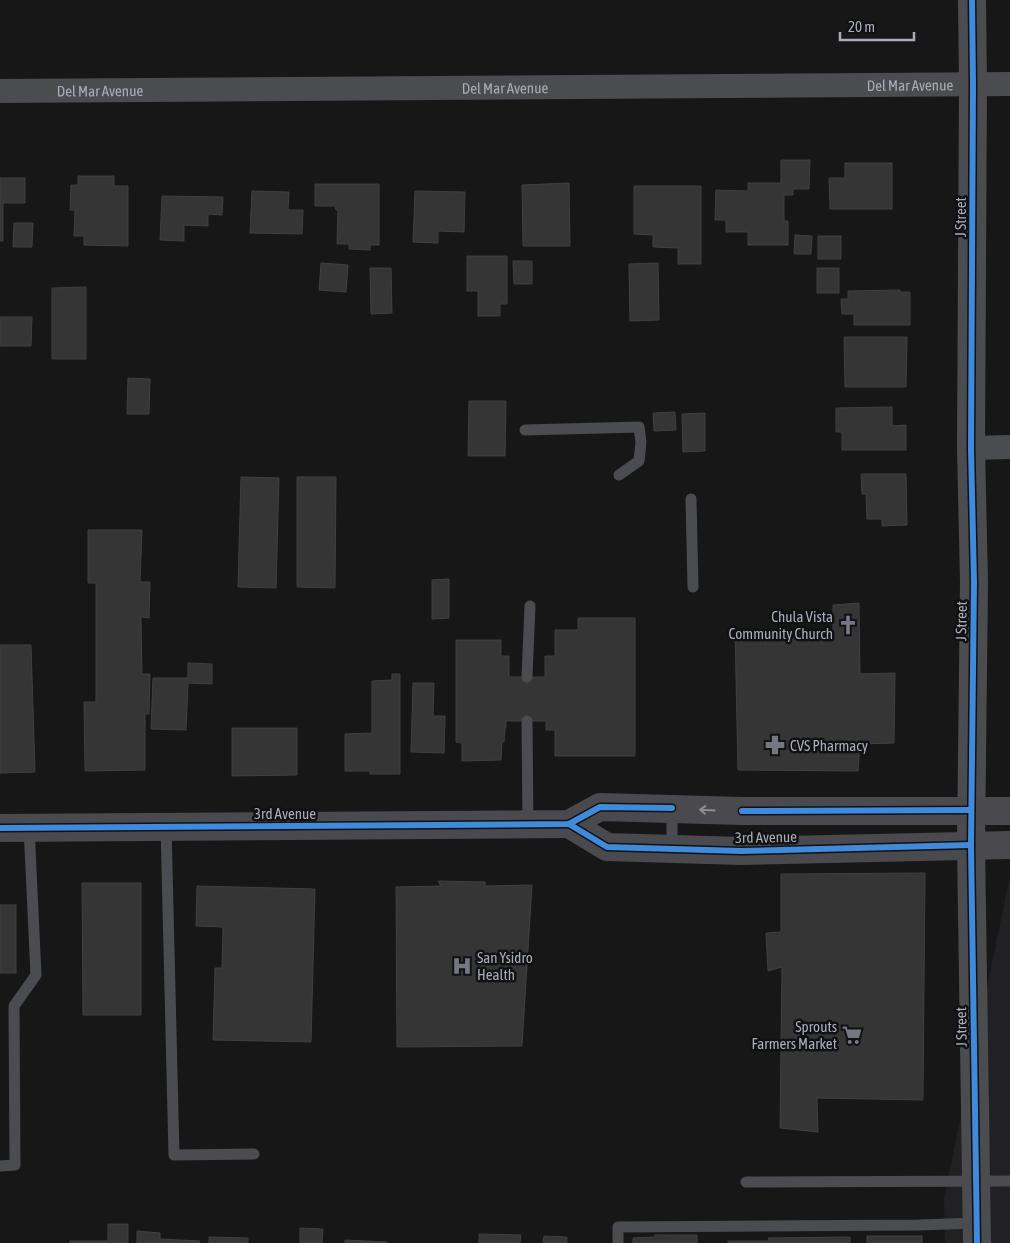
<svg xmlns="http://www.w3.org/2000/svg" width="1010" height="1243" font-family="'Asap Condensed',sans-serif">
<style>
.built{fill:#212123}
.building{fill:#353536;stroke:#3f4043}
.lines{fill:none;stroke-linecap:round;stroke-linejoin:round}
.service{stroke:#4b4c50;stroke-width:11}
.minor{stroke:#4b4c50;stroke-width:24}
.tertiary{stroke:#4b4c50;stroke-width:28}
.secondary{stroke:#4a4a4e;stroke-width:28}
.cycleway-casing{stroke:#111113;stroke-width:9}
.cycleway{stroke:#408adc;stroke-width:6}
.oneway{stroke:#8c8f98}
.labels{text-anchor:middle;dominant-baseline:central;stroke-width:5;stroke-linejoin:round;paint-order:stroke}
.street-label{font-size:15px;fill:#a8adb8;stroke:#111113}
.poi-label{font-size:15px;fill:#a8adb8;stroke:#111113;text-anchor:end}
</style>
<rect width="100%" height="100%" fill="#171717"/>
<path class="built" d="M1010 875V1243H945L944 1198Z"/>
<g class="building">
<path d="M781 160H810L809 189H793V195H784V221H788V245H748V232H726V220H715L716 190 748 191V183H781Z"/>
<path d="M845 163H892V209H830L829 178H845Z"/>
<path d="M78 176H114V186H128V246L84 245V236H74L75 210H70L71 185H78Z"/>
<path d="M0 178H25V203H3V241H0Z"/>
<path d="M569 183 570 246H523L522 185Z"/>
<path d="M315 184H379V245H370V250L349 249V244H337L338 210H336L335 206H315Z"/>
<path d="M634 186H701V264H678V248L653 247V235L634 234Z"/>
<path d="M252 191 289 192 288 210H303L302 234 250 233Z"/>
<path d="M415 191 465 192 464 232 438 231V243L413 242Z"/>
<path d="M162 196 223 197 222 215 208 214V226L184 225V241L160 240Z"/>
<path d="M14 223H33L32 247H13Z"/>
<path d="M795 235 812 236 811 254H794Z"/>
<rect x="818" y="236" width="23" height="23"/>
<path d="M467 256H507V304H500V316H478V291H467Z"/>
<path d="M513 261H532V284H514Z"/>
<path d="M321 263 348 265 346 292 319 290Z"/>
<path d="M658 263 659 320 630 321 629 264Z"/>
<path d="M370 268H391L392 313 371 314Z"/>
<rect x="817" y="268" width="22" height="25"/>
<path d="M86 287V359H52V288Z"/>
<path d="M900 290V292H910V325H854V314H842L841 299H848V291Z"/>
<path d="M0 317H32L31 346H0Z"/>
<path d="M844 337H907L906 387H845Z"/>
<path d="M128 378 150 379 149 414H127Z"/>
<path d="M469 401H506L505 456H468Z"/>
<path d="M892 407V426L906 425V450H842V432H836V408Z"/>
<path d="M675 412 676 430 654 431 653 413Z"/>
<path d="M705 413V451L683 452 682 414Z"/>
<path d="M861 474H906L907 525 882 526V519H867L866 494H862Z"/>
<path d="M241 477 279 478 276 588 238 587Z"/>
<path d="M297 477H336L335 588 297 587Z"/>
<path d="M88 530H142L140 582H150L149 618 141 617 142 674H150L149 714H145V770L85 771 84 702H96V583H88Z"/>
<path d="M449 579V618L432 619V580Z"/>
<path d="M859 603 860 674 895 673 894 743 860 744 858 771 738 770 735 630H833V605Z"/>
<path d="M578 618H635V756H555V730H546V721H506V727L505 728 504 742 502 741 501 760 462 761V743L456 742V640H501V656H509V677H545V656H555V630H578Z"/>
<path d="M0 645H31L35 772 0 773Z"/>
<path d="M188 663 212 664V684L188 683 186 730 151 729 153 678H188Z"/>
<path d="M392 674H400V774H370V771H345V734L372 733V681L392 680Z"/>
<path d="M413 683H434L433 716H445L444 753 411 752Z"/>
<path d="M232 728H297V775L232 776Z"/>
<path d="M925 873 923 1100 817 1098 818 1132 780 1128 782 967 768 971 766 933 781 932V874Z"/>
<path d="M438 881 485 882V886L532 885 522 1046 397 1047 396 887 441 886Z"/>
<path d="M82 883H141V1015H83Z"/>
<path d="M197 886 315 889 311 1042 213 1040 215 968H222L223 927 196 926Z"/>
<rect x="0" y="905" width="16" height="68"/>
<path d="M108 1224H128V1243H70V1241H108Z"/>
<path d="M300 1228 323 1229 322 1243H300Z"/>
<path d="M137 1231 160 1233V1239L200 1241 199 1243H137Z"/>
<path d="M479 1234 521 1235 520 1243H479Z"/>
<path d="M655 1235H697V1243H633V1238L655 1237Z"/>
<path d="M544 1236 567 1237V1243H543Z"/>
<rect x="867" y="1236" width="55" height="7"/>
<path d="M209 1237 248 1238V1243H209Z"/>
<path d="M850 1237V1243H728V1241H769L768 1238Z"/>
<path d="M345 1240 387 1242V1243H345Z"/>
</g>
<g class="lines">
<g class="service">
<path d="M525 430 639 427 641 442 639 461 619 475"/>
<path d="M691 499 693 587"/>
<path d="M527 677 530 606"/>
<path d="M527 721 528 824"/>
<path d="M166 826 174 1155 254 1154"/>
<path d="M672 849V808"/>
<path d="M0 1166 15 1165 14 1006 36 975 29 827"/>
<path d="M746 1182 1010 1181"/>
<path d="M618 1243V1227L919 1225 977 1223"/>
</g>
<g class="minor">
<path id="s1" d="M0 91 1010 84"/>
<path d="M971 448 1010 447"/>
</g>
<path class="tertiary" d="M972 0 973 84 971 448 974 582 971 845 977 1243"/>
<g class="secondary">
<path d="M569 824 607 847 741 851 1010 845"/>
<path d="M0 828 569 824 600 807 742 811H1010"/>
</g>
<defs>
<g id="cycleway">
<path d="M972 0 973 84 971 448 974 582 971 845 977 1243"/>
<path d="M742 811 971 810"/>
<path d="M569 824 607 847 741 851 971 845"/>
<path d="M0 828 569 824 600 807 672 808"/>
</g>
</defs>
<use href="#cycleway" class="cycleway-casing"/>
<use href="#cycleway" class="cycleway"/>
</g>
<defs><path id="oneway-shaft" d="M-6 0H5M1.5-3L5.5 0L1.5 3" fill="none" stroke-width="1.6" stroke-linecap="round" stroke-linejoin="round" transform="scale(1.25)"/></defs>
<use class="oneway" href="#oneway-shaft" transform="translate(707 810) rotate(-177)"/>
<defs>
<symbol id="church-bare" viewBox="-9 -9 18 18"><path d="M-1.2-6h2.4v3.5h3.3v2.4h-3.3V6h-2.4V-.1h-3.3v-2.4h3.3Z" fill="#757880" stroke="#111113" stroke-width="2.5" paint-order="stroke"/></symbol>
<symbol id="pharmacy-bare" viewBox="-9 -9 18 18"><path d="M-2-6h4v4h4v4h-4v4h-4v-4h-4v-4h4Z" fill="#757880" stroke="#111113" stroke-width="2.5" paint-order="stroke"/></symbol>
<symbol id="hospital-bare" viewBox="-9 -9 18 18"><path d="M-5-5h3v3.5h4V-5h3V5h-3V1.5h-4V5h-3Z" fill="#757880" stroke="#111113" stroke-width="2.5" paint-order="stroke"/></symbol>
<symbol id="supermarket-bare" viewBox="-9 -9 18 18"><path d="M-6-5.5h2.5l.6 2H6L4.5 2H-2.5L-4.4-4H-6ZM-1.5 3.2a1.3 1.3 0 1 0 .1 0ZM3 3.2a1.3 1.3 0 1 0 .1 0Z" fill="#757880" stroke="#111113" stroke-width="2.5" paint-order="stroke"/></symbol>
</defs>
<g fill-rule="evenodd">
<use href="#church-bare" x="834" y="611" width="28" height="28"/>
<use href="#pharmacy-bare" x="761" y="731" width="28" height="28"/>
<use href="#hospital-bare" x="448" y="952" width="28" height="28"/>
<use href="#supermarket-bare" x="838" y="1021" width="28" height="28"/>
</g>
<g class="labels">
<g class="street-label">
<text stroke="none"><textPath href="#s1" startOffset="910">Del Mar Avenue</textPath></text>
<text stroke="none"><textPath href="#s1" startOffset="505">Del Mar Avenue</textPath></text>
<text stroke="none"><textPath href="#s1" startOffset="100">Del Mar Avenue</textPath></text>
<text transform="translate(960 217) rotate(-90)">J Street</text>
<text transform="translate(961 621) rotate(-89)">J Street</text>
<text x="285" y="813">3rd Avenue</text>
<text transform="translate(766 837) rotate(-1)">3rd Avenue</text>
<text transform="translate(961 1027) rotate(-91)">J Street</text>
</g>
<g class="poi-label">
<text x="833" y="616">Chula Vista<tspan x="833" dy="17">Community Church</tspan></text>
<text x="790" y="745" text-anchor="start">CVS Pharmacy</text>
<text x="477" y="957" text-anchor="start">San Ysidro<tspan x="477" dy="17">Health</tspan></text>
<text x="837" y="1026">Sprouts<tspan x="837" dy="17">Farmers Market</tspan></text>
</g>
</g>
<path d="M840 32v8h74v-8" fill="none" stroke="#a8adb8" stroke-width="2.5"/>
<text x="848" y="32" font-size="15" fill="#a8adb8" stroke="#111113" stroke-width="4" paint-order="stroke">20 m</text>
</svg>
